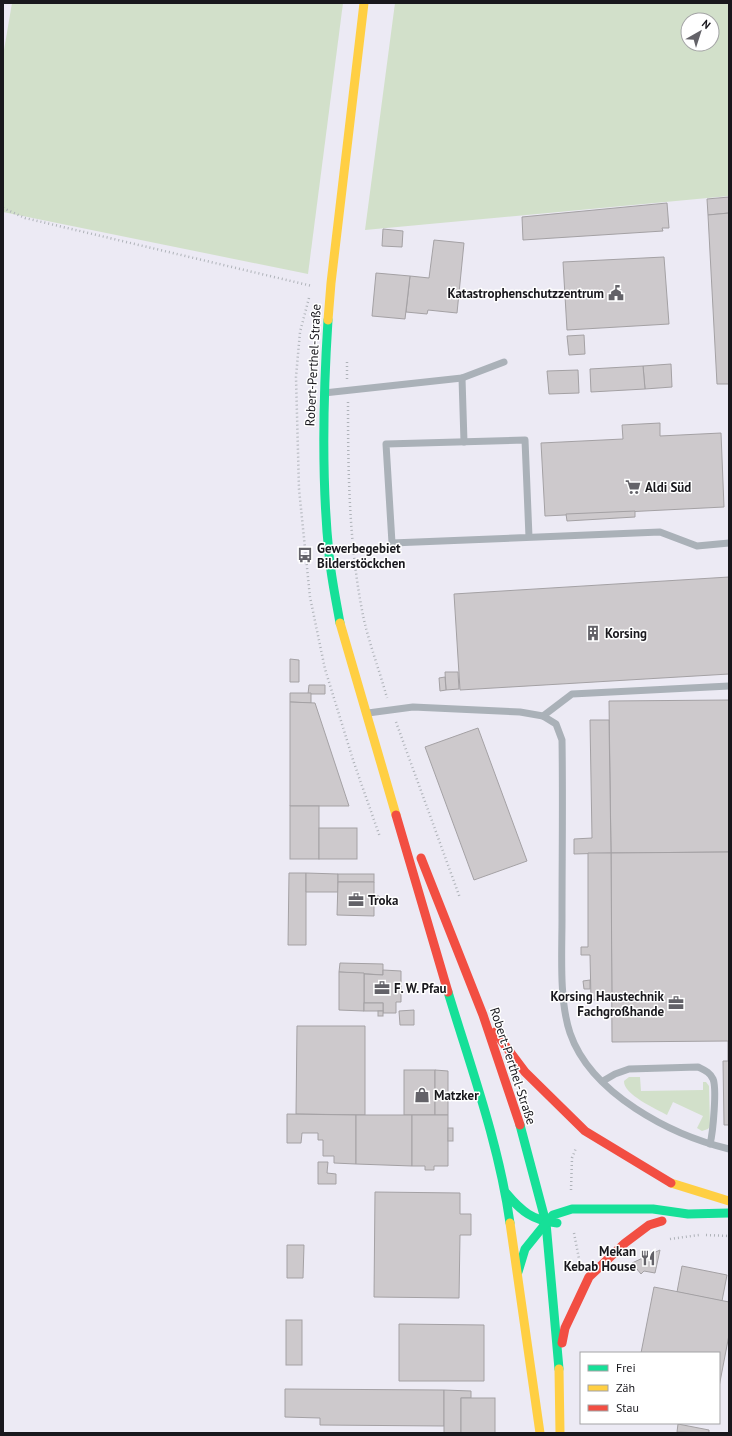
<svg xmlns="http://www.w3.org/2000/svg" width="732" height="1436" font-family="'PT Sans',sans-serif">
<style>
.green{fill:#d2e0ca;fill-rule:evenodd}
.building{fill:#cdc9cc;stroke:#a4a1a4}
.lines{fill:none;stroke-linecap:round;stroke-linejoin:round}
.path{stroke:#afb3b9;stroke-width:2.5;stroke-dasharray:1 3;stroke-linecap:butt}
.lane{stroke:#aab1b8;stroke-width:7}
.fast{stroke:#16e098;stroke-width:9}
.slow{stroke:#ffcf43;stroke-width:9}
.jam{stroke:#f24e42;stroke-width:9}
.labels{text-anchor:middle;dominant-baseline:central;stroke-width:3;stroke-linejoin:round;paint-order:stroke}
.poi-label{font-size:13px;font-weight:bold;fill:#19181d;stroke:#fff;text-anchor:start}
.street-label{font-size:13px;fill:#19181d;stroke:#fff}
</style>
<rect width="100%" height="100%" fill="#eceaf4"/>
<g class="green">
<path d="M12 3H343L308 274 3 212V56Z"/>
<path d="M395 3H729V196L365 230ZM688 20H712V44H688Z"/>
<path d="M629 1077H640L641 1091 703 1090V1082H706L709 1086 710 1126 708 1129 702 1131 697 1128 703 1116 673 1102 667 1115C656 1109 623 1094 624 1081Z"/>
</g>
<g class="building">
<path d="M729 197V213L708 215 707 199Z"/>
<path d="M667 203 669 228H662L663 231 523 240 522 217Z"/>
<path d="M729 213V384H717L708 215Z"/>
<path d="M383 229 403 231 402 247 382 246Z"/>
<path d="M434 240 464 243 457 313 428 310 427 314 406 312 410 276 429 278Z"/>
<path d="M664 257 669 324 567 330 563 262Z"/>
<path d="M376 273 410 276 405 319 372 316Z"/>
<path d="M584 335 585 354 569 355 567 336Z"/>
<path d="M671 364 672 387 645 389 643 366Z"/>
<path d="M643 366 645 389 591 392 590 369Z"/>
<path d="M578 370 579 393 549 394 547 371Z"/>
<path d="M660 423V436L721 433 724 507 545 516 541 443 623 439 622 425Z"/>
<path d="M635 511V517L567 521 566 514Z"/>
<path d="M729 577V674L460 690 454 594Z"/>
<path d="M290 659 299 660V682H290Z"/>
<path d="M445 672H458L459 689 446 690Z"/>
<path d="M445 677 446 690 440 691 439 678Z"/>
<path d="M309 685H325V694H308Z"/>
<path d="M290 693H311V703L290 702Z"/>
<path d="M729 700V852L611 853 609 701Z"/>
<path d="M290 702 315 703 349 806H290Z"/>
<path d="M590 720H609L611 853 574 854V839L592 838Z"/>
<path d="M478 728 527 861 474 880 425 747Z"/>
<rect x="290" y="806" width="29" height="53"/>
<rect x="319" y="828" width="38" height="31"/>
<path d="M729 852V1125H724L723 1061H728V1041L612 1042 611 853Z"/>
<path d="M588 853H611L612 1000H591L590 955H581V947H588Z"/>
<path d="M289 873H306V945H288Z"/>
<path d="M306 873 338 874V892H306Z"/>
<rect x="338" y="874" width="36" height="8"/>
<path d="M338 882H374V896H379V903H374V916L337 915Z"/>
<path d="M340 963 383 964V975L339 972Z"/>
<path d="M383 970 401 971V1002H396V1013H383V1003H364V974L383 975Z"/>
<path d="M339 972 364 973V1011L339 1010Z"/>
<path d="M590 980V989H584L583 981Z"/>
<rect x="364" y="1003" width="19" height="8"/>
<path d="M414 1010V1025H400L399 1011Z"/>
<rect x="378" y="1011" width="5" height="5"/>
<path d="M297 1026H365V1115L296 1114Z"/>
<rect x="404" y="1070" width="31" height="45"/>
<path d="M435 1070 448 1071V1115H435Z"/>
<path d="M287 1114 356 1115V1164L334 1163V1156H323V1140H318V1133H302L301 1143H287Z"/>
<path d="M356 1115H412V1166L356 1164Z"/>
<path d="M412 1115H448V1166H434V1170H425V1166H412Z"/>
<rect x="448" y="1128" width="5" height="13"/>
<path d="M318 1162H328L327 1173 336 1174V1184H318Z"/>
<path d="M375 1192 460 1193V1214H471V1235H460L459 1298 374 1297Z"/>
<path d="M287 1245H304L303 1278H287Z"/>
<path d="M660 1250 655 1273 644 1271 641 1274 632 1263Z"/>
<path d="M682 1266 727 1275 722 1301 677 1292Z"/>
<path d="M654 1287 729 1302V1335L719 1387V1353H641Z"/>
<rect x="286" y="1320" width="16" height="45"/>
<path d="M399 1324 484 1325V1381H399Z"/>
<path d="M285 1389 444 1390V1426L320 1425V1418L285 1417Z"/>
<path d="M444 1390 471 1391V1398H461V1433H444Z"/>
<rect x="461" y="1398" width="34" height="35"/>
<path d="M678 1424 709 1430V1433L677 1432Z"/>
</g>
<g class="lines">
<g class="path">
<path d="M3 208 25 218 312 286"/>
<path d="M309 298 300 332 296 377 299 489 310 597 325 669 354 763 380 837"/>
<path d="M347 362V379"/>
<path d="M348 402C348 474 349 549 364 620 370 646 380 672 387 698"/>
<path d="M396 722 460 898"/>
<path d="M571 1190 572 1158 576 1148"/>
<path d="M574 1233 579 1259"/>
<path d="M706 1235 729 1236"/>
<path d="M670 1239 699 1235"/>
</g>
<g class="lane">
<path d="M462 378 464 442"/>
<path d="M324 393 462 378 504 362"/>
<path d="M529 537 525 440 386 444 392 543 660 532 697 546 729 543"/>
<path d="M368 713 413 707 520 712 543 716 556 724 562 740C563 799 562 859 562 919 562 954 559 1000 570 1033 591 1094 671 1135 729 1149"/>
<path d="M543 716 572 694 729 686"/>
<path d="M603 1081 615 1074 629 1069 698 1067C704 1070 710 1072 713 1079 717 1088 713 1133 710 1144"/>
</g>
<g class="fast">
<path d="M328 320C323 398 321 476 329 554 331 577 336 600 340 623"/>
<path d="M448 992C471 1068 499 1144 510 1223"/>
<path d="M520 1125 546 1223 559 1369"/>
<path d="M506 1193C521 1211 533 1221 557 1223"/>
<path d="M518 1272 525 1249 546 1223 553 1215 572 1209H653L688 1214 729 1213"/>
</g>
<g class="slow">
<path d="M328 320 331 283 364 3"/>
<path d="M340 623 396 815"/>
<path d="M671 1183 729 1201"/>
<path d="M510 1223 540 1433"/>
<path d="M559 1369 560 1433"/>
</g>
<g class="jam">
<path d="M396 815 448 992"/>
<path d="M421 858 483 1015 520 1125"/>
<path d="M495 1032 525 1072 585 1131 671 1183"/>
<path d="M562 1343 565 1328 589 1277 625 1243 649 1225 662 1221"/>
</g>
</g>
<defs>
<symbol id="civic-bare" viewBox="-9 -9 18 18"><path d="M-.6-6.5H3V-4.5H.6V-3L4-1V1h2V6H-6V1h2V-1L-.6-3ZM-1.2 2.5V6h2.4V2.5Z" fill="#636268" stroke="#fff" stroke-width="2.5" paint-order="stroke"/></symbol>
<symbol id="supermarket-bare" viewBox="-9 -9 18 18"><path d="M-6-5.5h2.5l.6 2H6L4.5 2H-2.5L-4.4-4H-6ZM-1.5 3.2a1.3 1.3 0 1 0 .1 0ZM3 3.2a1.3 1.3 0 1 0 .1 0Z" fill="#636268" stroke="#fff" stroke-width="2.5" paint-order="stroke"/></symbol>
<symbol id="bus-bare" viewBox="-9 -9 18 18"><path d="M-5-6H5V4H4V6H2V4H-2V6H-4V4H-5ZM-3.5-4V0h7V-4ZM-3.5 1.2v1.5H-2V1.2ZM2 1.2v1.5H3.5V1.2Z" fill="#636268" stroke="#fff" stroke-width="2.5" paint-order="stroke"/></symbol>
<symbol id="building-bare" viewBox="-9 -9 18 18"><path d="M-4-6H4V6H1V3H-1V6H-4ZM-2.5-4.3h1.7v1.8h-1.7ZM.8-4.3h1.7v1.8H.8ZM-2.5-1h1.7V.8h-1.7ZM.8-1h1.7V.8H.8Z" fill="#636268" stroke="#fff" stroke-width="2.5" paint-order="stroke"/></symbol>
<symbol id="office-bare" viewBox="-9 -9 18 18"><path d="M-6-3h4V-5.5h4V-3h4V5H-6ZM-1-4.5V-3h2v-1.5ZM-6 0V1H6V0Z" fill="#636268" stroke="#fff" stroke-width="2.5" paint-order="stroke"/></symbol>
<symbol id="shop-bare" viewBox="-9 -9 18 18"><path d="M-5-2.5h2.3a2.7 3.5 0 0 1 5.4 0H5L5.5 6h-11ZM-1.5-2.5h3a1.5 2.3 0 0 0-3 0Z" fill="#636268" stroke="#fff" stroke-width="2.5" paint-order="stroke"/></symbol>
<symbol id="restaurant-bare" viewBox="-9 -9 18 18"><path d="M-5-6h1v4h1v-4h1v4h1v-4h1v5L-1.5 .5V6h-2V.5L-5-1ZM5-6V6H3V1.5H1.5Q1.5-4 5-6Z" fill="#636268" stroke="#fff" stroke-width="2.5" paint-order="stroke"/></symbol>
</defs>
<g fill-rule="evenodd">
<use href="#civic-bare" x="605" y="282" width="22" height="22"/>
<use href="#supermarket-bare" x="622" y="476" width="22" height="22"/>
<use href="#bus-bare" x="294" y="544" width="22" height="22"/>
<use href="#building-bare" x="582" y="622" width="22" height="22"/>
<use href="#office-bare" x="345" y="889" width="22" height="22"/>
<use href="#office-bare" x="371" y="977" width="22" height="22"/>
<use href="#office-bare" x="665" y="992" width="22" height="22"/>
<use href="#shop-bare" x="411" y="1084" width="22" height="22"/>
<use href="#restaurant-bare" x="637" y="1247" width="22" height="22"/>
</g>
<g class="labels">
<g class="poi-label">
<text x="604" y="293" text-anchor="end">Katastrophenschutzzentrum</text>
<text x="645" y="487">Aldi Süd</text>
<text x="317" y="548">Gewerbegebiet<tspan x="317" dy="15">Bilderstöckchen</tspan></text>
<text x="605" y="633">Korsing</text>
<text x="368" y="900">Troka</text>
<text x="394" y="988">F. W. Pfau</text>
<text x="664" y="996" text-anchor="end">Korsing Haustechnik<tspan x="664" dy="15">Fachgroßhande</tspan></text>
<text x="434" y="1095">Matzker</text>
<text x="636" y="1251" text-anchor="end">Mekan<tspan x="636" dy="15">Kebab House</tspan></text>
</g>
<g class="street-label">
<text transform="translate(313 365) rotate(-87)">Robert-Perthel-Straße</text>
<text transform="translate(513 1066) rotate(72)">Robert-Perthel-Straße</text>
</g>
</g>
<rect width="732" height="1436" fill="none" stroke="#19181d" stroke-width="8"/>
<rect x="580" y="1352" width="140" height="72" fill="#ffffff" stroke="#a3a3a5"/>
<rect x="588" y="1365" width="20" height="6" fill="#16e098" stroke="#a3a3a5"/>
<text x="616" y="1372" font-size="12" fill="#19181d">Frei</text>
<rect x="588" y="1385" width="20" height="6" fill="#ffcf43" stroke="#a3a3a5"/>
<text x="616" y="1392" font-size="12" fill="#19181d">Zäh</text>
<rect x="588" y="1405" width="20" height="6" fill="#f24e42" stroke="#a3a3a5"/>
<text x="616" y="1412" font-size="12" fill="#19181d">Stau</text>
<g transform="translate(700 32) rotate(39)"><circle r="19" fill="#ffffff" stroke="#a3a3a5"/>
<path d="M0-3L7 15L0 10L-7 15Z" fill="#636268"/>
<text y="-6" font-size="11" font-weight="bold" text-anchor="middle" fill="#19181d">N</text>
</g>
</svg>
